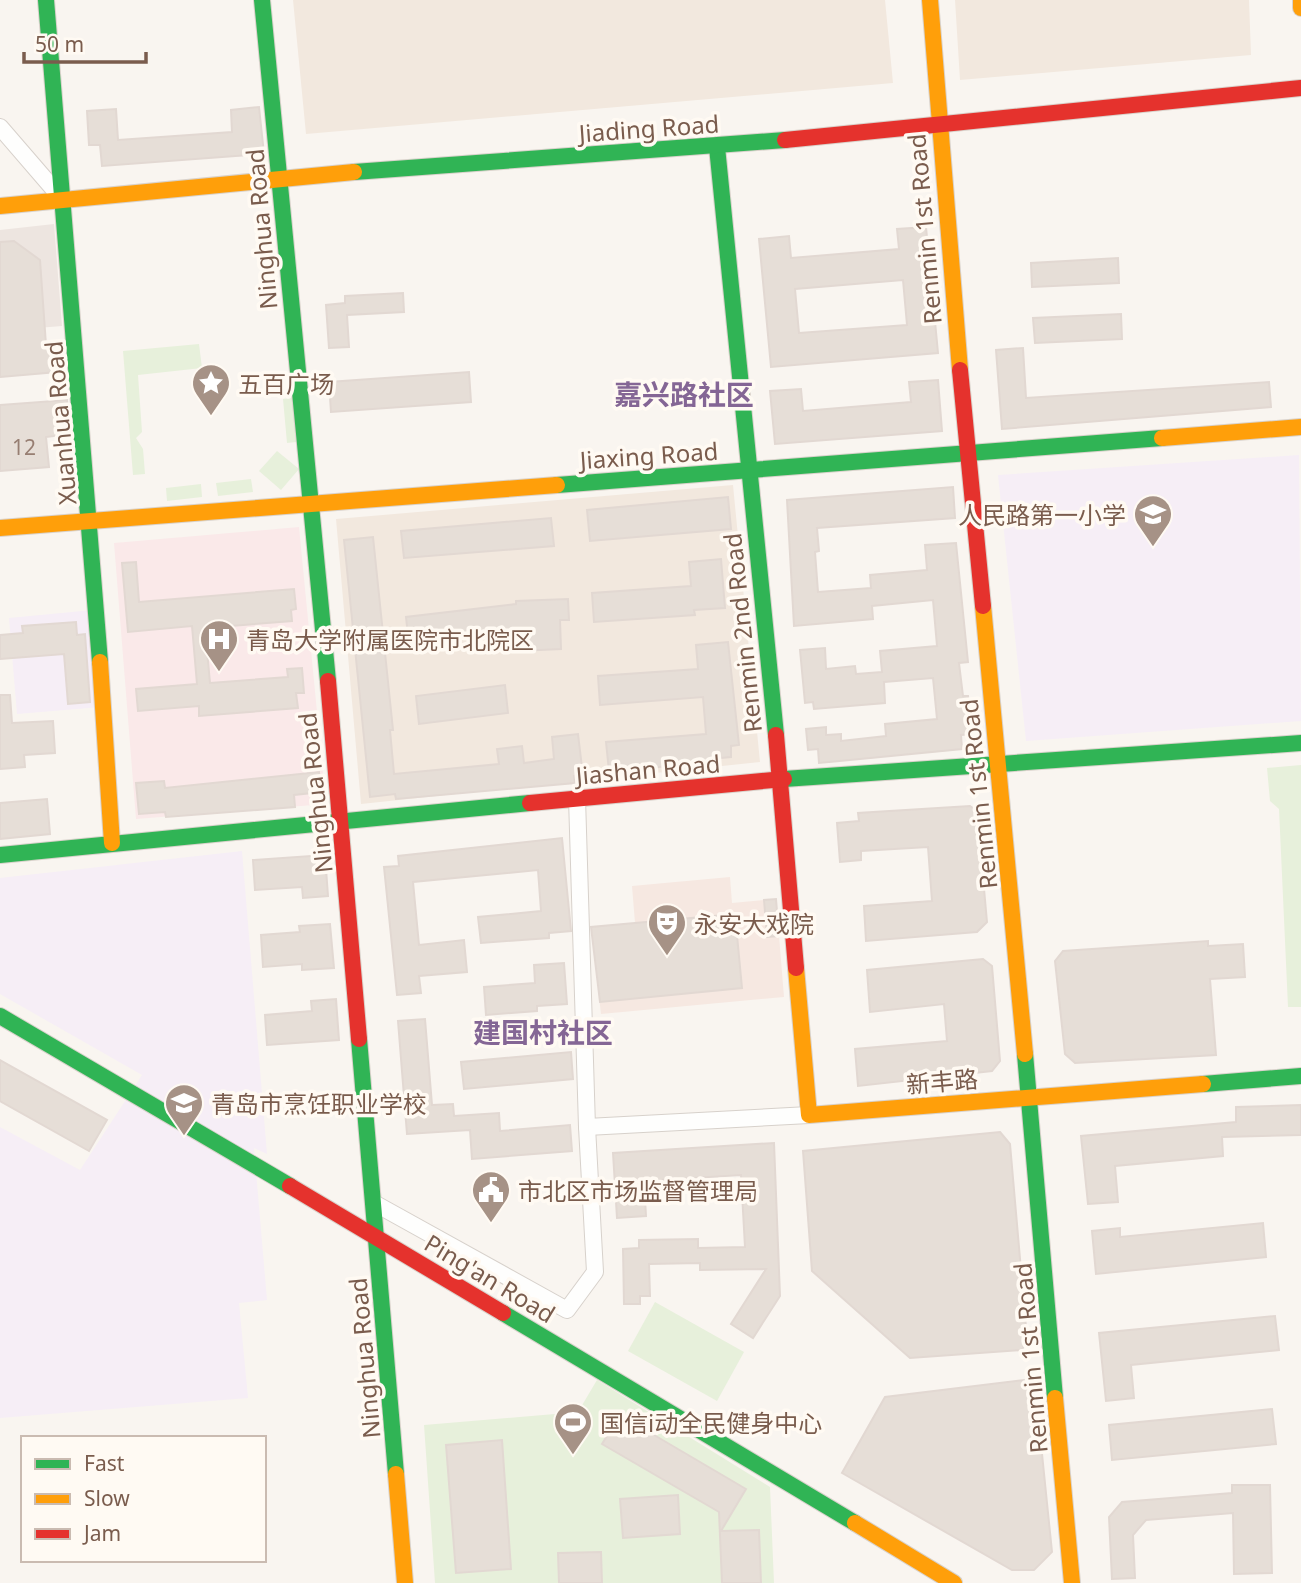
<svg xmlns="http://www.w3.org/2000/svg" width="1301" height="1583" font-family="'Noto Sans','Noto Sans SC',sans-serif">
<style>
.residential{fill:#f2e8de}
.commercial{fill:#f6e8e1}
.industrial{fill:#ede5e0}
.education{fill:#f6eef6}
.medical{fill:#fae9e9}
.green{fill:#e7f0db}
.building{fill:#e6ded7;stroke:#e2d8d2;stroke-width:2;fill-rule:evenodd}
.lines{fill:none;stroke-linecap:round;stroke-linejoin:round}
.street-casing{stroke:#d7d1cb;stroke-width:18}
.fast-casing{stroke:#d9d2cb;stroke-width:18}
.slow-casing{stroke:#d9d2cb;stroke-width:18}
.jam-casing{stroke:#d9d2cb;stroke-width:18}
.street{stroke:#fefefd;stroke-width:16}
.fast{stroke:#30b455;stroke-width:16}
.slow{stroke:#ff9f0a;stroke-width:16}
.jam{stroke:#e5322d;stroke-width:16}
.labels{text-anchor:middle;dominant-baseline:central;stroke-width:7;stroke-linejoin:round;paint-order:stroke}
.number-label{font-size:21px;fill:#977e72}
.street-label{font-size:24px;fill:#7a5c4d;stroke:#fffaf3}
.poi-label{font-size:24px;fill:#7a5c4d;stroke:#fffaf3;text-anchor:start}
.quarter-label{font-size:28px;font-weight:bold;fill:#846695;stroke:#fffaf3}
</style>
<rect width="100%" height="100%" fill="#f9f5f0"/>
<g class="residential">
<path d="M293 0H885L893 83 306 134Z"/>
<path d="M955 0H1249L1251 55 960 80Z"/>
<path d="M733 485 760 762 361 804 336 519Z"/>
</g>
<path class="commercial" d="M730 877 732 903 776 899 784 997 601 1014 591 927 635 923 632 886Z"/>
<path class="industrial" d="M54 224 62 326 0 331V230Z"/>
<g class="education">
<path d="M1299 455 1301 721 1026 741 998 475Z"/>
<path d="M93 610 101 707 17 714 9 618Z"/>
<path d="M242 851 267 1154 254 1148 267 1300 239 1303 248 1398 0 1418V1127L80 1170 142 1075 0 994V878Z"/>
</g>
<path class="medical" d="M299 527 326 804 136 819 114 543Z"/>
<g class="green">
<path d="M199 344 202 368 138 375 142 432 136 438 143 449 145 474 133 475 123 351Z"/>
<path d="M292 398 296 442 287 443 283 399Z"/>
<path d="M277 451 299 469 281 490 259 471Z"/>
<path d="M251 479 253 492 218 496 216 483Z"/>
<path d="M201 484 202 497 167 501 166 488Z"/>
<path d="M1301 765V1007H1288L1279 809 1270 801 1267 768Z"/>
<path d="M655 1302 744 1352 717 1401 628 1351Z"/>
<path d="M597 1380 770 1487 774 1583H435L424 1425 578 1412Z"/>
</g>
<g class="building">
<path d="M259 107 264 154 102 166 100 145H89L87 111 116 109 118 140 232 132 231 110Z"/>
<path d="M926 227 938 353 771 367 759 239 789 236 791 258 899 249 897 229ZM903 280 907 325 799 333 795 289Z"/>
<path d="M14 241 40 260 46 345 55 344 57 372 0 377V242Z"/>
<path d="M1118 258 1119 283 1032 287 1031 263Z"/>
<path d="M403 293 404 312 347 315 349 347 329 348 326 305 345 303V296Z"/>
<path d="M1121 314 1122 339 1035 343 1033 318Z"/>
<path d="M1023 348 1026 398 1269 382 1271 407 1002 429 996 350Z"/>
<path d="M469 372 471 402 331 412 329 382Z"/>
<path d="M938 380 942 431 775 444 770 391 801 389 803 411 911 402 909 382Z"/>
<path d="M67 400 70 434 46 437 49 467 0 471V405Z"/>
<path d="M953 487 955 518 817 528 819 551 815 552 818 592 871 588 870 575 927 570 925 545 956 543 968 662 959 663 963 696H968L972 734 961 735 962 749 819 763 818 749 808 750 806 729 826 727V735L841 734V741L886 736 885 724 937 719 933 678 884 682 885 703 814 709 813 702 805 703 800 650 825 648 826 669 855 666 856 674 882 672 880 651 937 646 933 600 872 606 873 619 794 626 787 500Z"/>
<path d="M728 497 731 529 590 541 587 510Z"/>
<path d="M551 518 554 546 404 558 401 531Z"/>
<path d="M373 537 393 730H390L394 774 499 764 497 749 522 746 524 763 554 759 552 737 578 734 583 776H574L575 783 396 799 395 794 370 797 344 540Z"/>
<path d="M721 559 725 608 694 610 695 615 594 622 592 593 691 586 689 562Z"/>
<path d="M136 562 139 602 294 589 296 609 291 610 292 621 205 628 210 683 288 677 287 669 302 668 304 693H296L298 708 199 716V706L138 711 136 689 197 684 192 626 128 632 122 563Z"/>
<path d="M568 599 569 620H560L561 649 518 651 517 632 409 645 406 617 516 604V601Z"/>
<path d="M76 622 77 635 85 634 90 702 68 704 64 654 0 659V635L23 633 22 626Z"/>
<path d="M728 642 739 745 731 746V757L709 759V763L609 771 606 742 706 734 703 697 600 705 598 676 698 669 696 645Z"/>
<path d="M505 685 508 713 419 724 416 696Z"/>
<path d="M0 695H10L12 723 53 721 55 753 24 755 25 767 0 769Z"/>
<path d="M319 772 321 792 294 795 295 807 166 817 165 812 139 814 136 783 164 781 165 788Z"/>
<path d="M47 799 50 834 0 839V803Z"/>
<path d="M970 806 977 811 987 922 977 932 866 941 864 906 932 901 928 847 861 851V860L840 862 837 823 859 821 858 813Z"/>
<path d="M562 838 571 931 549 933V938L481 943 478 917 541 911 538 870 413 882 419 945 464 940 467 972 419 976 421 993 397 995 384 867 399 866 398 856Z"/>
<path d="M325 855 328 896 303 898 302 887 255 890 253 860Z"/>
<path d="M776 899 779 936 767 937 764 900Z"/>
<path d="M735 914 742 988 600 1002 591 927Z"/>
<path d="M330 924 334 968 302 970V964L263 967 261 935 300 932 299 926Z"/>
<path d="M1208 941V946L1243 944 1245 977 1210 979 1216 1055 1075 1063 1065 1054 1055 961 1063 951Z"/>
<path d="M983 959 992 966 1000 1061 992 1071 858 1086 855 1049 947 1041 944 1004 870 1012 867 970Z"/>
<path d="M564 963 567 1004 537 1006V1011L486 1015 484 987 535 983 534 965Z"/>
<path d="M336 999 339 1040 267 1045 265 1015 312 1011 311 1001Z"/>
<path d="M425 1019 432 1105 453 1104 454 1116 499 1113 500 1131 570 1125 572 1151 472 1159 470 1130 407 1134 398 1021Z"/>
<path d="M571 1052 573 1079 464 1089 461 1062Z"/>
<path d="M0 1060 107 1120 89 1151 0 1101Z"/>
<path d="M1301 1105V1135L1222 1137 1223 1156 1115 1166 1118 1202 1088 1204 1081 1136 1236 1122V1107Z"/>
<path d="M1000 1132 1010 1144 1027 1339 1022 1350 910 1358 812 1271 803 1151Z"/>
<path d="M774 1143 780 1296 753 1338 731 1324 766 1269 700 1270V1263L649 1264 650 1296H640V1304H624L623 1249 639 1248V1240L698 1239V1248L745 1247 741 1175 644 1181 646 1216 617 1218 613 1153Z"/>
<path d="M1263 1223 1266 1257 1096 1274 1092 1231 1120 1228V1237Z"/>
<path d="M1275 1316 1279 1350 1131 1365 1134 1398 1106 1401 1099 1333Z"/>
<path d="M1024 1380 1036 1395 1052 1552 1034 1570H1012L842 1473 885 1397Z"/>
<path d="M1272 1409 1276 1444 1112 1460 1109 1425Z"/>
<path d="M620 1415 746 1489 721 1531 759 1530 761 1583H722L719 1512 602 1444Z"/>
<path d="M502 1440 511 1569 456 1573 446 1445Z"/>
<path d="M1232 1485H1270L1272 1573 1234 1574 1233 1513 1146 1520 1133 1535 1135 1578 1112 1579 1109 1517 1122 1502 1232 1493Z"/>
<path d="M678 1495 680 1534 623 1538 620 1499Z"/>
<path d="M601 1552 602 1583H559L558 1553Z"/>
</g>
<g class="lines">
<defs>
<g id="street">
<path d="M0 127 63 200"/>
<path d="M587 1127 809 1115"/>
<path d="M374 1203 567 1310 595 1272 587 1127 577 798"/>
</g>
<g id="fast">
<path d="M46 0 100 662"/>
<path d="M262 0 328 681"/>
<path d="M717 147 776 735"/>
<path d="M354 172 785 140"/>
<path d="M557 485 1162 438"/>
<path d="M784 779 1301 743"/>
<path d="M0 855 530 803"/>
<path d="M0 1016 290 1186"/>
<path d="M359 1039 396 1474"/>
<path d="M1025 1054 1055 1398"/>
<path d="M1203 1084 1301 1076"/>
<path d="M503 1313 855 1523"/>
</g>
<g id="slow">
<path d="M930 0 960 370"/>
<path d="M1301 0V8"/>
<path d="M0 206 354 172"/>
<path d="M1162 438 1301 427"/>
<path d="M0 528 557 485"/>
<path d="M983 606 1025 1054"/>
<path d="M100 662 112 843"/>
<path d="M796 968 809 1115 1203 1084"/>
<path d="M1055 1398 1072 1583"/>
<path d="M396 1474 405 1583"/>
<path d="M855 1523 954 1583"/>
</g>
<g id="jam">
<path d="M785 140 1301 88"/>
<path d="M960 370 983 606"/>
<path d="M328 681 359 1039"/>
<path d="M776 735 796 968"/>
<path d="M530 803 784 779"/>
<path d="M290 1186 503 1313"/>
</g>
</defs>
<use href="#street" class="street-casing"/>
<use href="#fast" class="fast-casing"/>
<use href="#slow" class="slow-casing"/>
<use href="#jam" class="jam-casing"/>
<use href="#street" class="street"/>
<use href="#fast" class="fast"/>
<use href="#slow" class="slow"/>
<use href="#jam" class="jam"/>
</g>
<defs>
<symbol id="sight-pin" viewBox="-11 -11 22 30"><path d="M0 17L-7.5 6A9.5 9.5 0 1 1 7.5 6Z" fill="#a69286" stroke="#fffaf3"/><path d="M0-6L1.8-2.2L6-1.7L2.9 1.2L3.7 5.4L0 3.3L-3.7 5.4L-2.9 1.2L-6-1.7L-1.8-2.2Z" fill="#fff"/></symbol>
<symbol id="school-pin" viewBox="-11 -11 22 30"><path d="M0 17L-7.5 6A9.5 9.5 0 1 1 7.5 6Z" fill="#a69286" stroke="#fffaf3"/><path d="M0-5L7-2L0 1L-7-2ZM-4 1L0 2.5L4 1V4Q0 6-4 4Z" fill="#fff"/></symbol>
<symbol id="hospital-pin" viewBox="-11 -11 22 30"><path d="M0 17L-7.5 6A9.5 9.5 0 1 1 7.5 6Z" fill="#a69286" stroke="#fffaf3"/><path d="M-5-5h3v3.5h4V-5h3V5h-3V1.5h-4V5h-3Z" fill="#fff"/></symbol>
<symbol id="theatre-pin" viewBox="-11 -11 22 30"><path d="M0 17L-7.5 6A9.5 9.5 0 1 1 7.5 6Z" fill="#a69286" stroke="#fffaf3"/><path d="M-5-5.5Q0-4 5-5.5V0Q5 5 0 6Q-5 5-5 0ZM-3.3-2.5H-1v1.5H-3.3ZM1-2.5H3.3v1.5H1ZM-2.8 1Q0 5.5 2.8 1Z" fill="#fff"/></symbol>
<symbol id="civic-pin" viewBox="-11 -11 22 30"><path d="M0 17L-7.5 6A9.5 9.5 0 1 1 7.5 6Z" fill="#a69286" stroke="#fffaf3"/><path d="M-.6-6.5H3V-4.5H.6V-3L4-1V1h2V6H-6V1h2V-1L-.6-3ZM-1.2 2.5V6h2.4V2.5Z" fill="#fff"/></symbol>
<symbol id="stadium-pin" viewBox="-11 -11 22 30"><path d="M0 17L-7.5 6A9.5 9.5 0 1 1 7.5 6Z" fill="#a69286" stroke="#fffaf3"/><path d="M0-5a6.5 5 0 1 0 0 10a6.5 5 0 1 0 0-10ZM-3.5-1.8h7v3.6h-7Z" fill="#fff"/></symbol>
</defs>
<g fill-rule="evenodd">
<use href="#sight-pin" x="189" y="361" width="44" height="60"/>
<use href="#school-pin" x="1131" y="492" width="44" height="60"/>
<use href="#hospital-pin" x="197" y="617" width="44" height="60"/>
<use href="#theatre-pin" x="645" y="901" width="44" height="60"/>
<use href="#school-pin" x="162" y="1081" width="44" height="60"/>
<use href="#civic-pin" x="469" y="1168" width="44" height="60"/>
<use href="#stadium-pin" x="551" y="1400" width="44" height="60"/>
</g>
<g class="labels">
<g class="number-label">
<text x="24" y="447">12</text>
</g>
<g class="street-label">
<text transform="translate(649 128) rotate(-4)">Jiading Road</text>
<text transform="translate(261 229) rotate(-95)">Ninghua Road</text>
<text transform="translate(924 229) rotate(-95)">Renmin 1st Road</text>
<text transform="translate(60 423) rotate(-95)">Xuanhua Road</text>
<text transform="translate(649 455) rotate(-4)">Jiaxing Road</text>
<text transform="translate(742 633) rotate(-96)">Renmin 2nd Road</text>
<text transform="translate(648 769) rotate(-5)">Jiashan Road</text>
<text transform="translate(315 793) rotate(-96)">Ninghua Road</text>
<text transform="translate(978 794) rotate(-96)">Renmin 1st Road</text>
<text transform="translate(942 1081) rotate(-5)">新丰路</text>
<text transform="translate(490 1278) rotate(31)">Ping'an Road</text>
<text transform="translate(364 1358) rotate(-95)">Ninghua Road</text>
<text transform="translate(1030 1358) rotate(-95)">Renmin 1st Road</text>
</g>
<g class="poi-label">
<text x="238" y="383">五百广场</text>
<text x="1126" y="514" text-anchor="end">人民路第一小学</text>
<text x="246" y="639">青岛大学附属医院市北院区</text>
<text x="694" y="923">永安大戏院</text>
<text x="211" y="1103">青岛市烹饪职业学校</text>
<text x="518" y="1190">市北区市场监督管理局</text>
<text x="600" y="1422">国信i动全民健身中心</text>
</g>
<g class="quarter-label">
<text x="684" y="394">嘉兴路社区</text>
<text x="543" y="1032">建国村社区</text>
</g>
</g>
<rect x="21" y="1436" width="245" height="126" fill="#fffaf3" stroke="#cabbb1" stroke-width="2"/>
<rect x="35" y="1459" width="35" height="10" fill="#30b455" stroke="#cabbb1" stroke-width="2"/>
<text x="84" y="1471" font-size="21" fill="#7a5c4d">Fast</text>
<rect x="35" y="1494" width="35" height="10" fill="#ff9f0a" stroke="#cabbb1" stroke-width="2"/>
<text x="84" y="1506" font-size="21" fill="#7a5c4d">Slow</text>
<rect x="35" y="1529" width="35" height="10" fill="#e5322d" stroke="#cabbb1" stroke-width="2"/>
<text x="84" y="1541" font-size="21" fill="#7a5c4d">Jam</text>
<path d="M24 52v10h122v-10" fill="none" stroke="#7a5c4d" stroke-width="3.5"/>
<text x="35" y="52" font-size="21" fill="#7a5c4d" stroke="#fffaf3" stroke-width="5" paint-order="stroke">50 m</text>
</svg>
